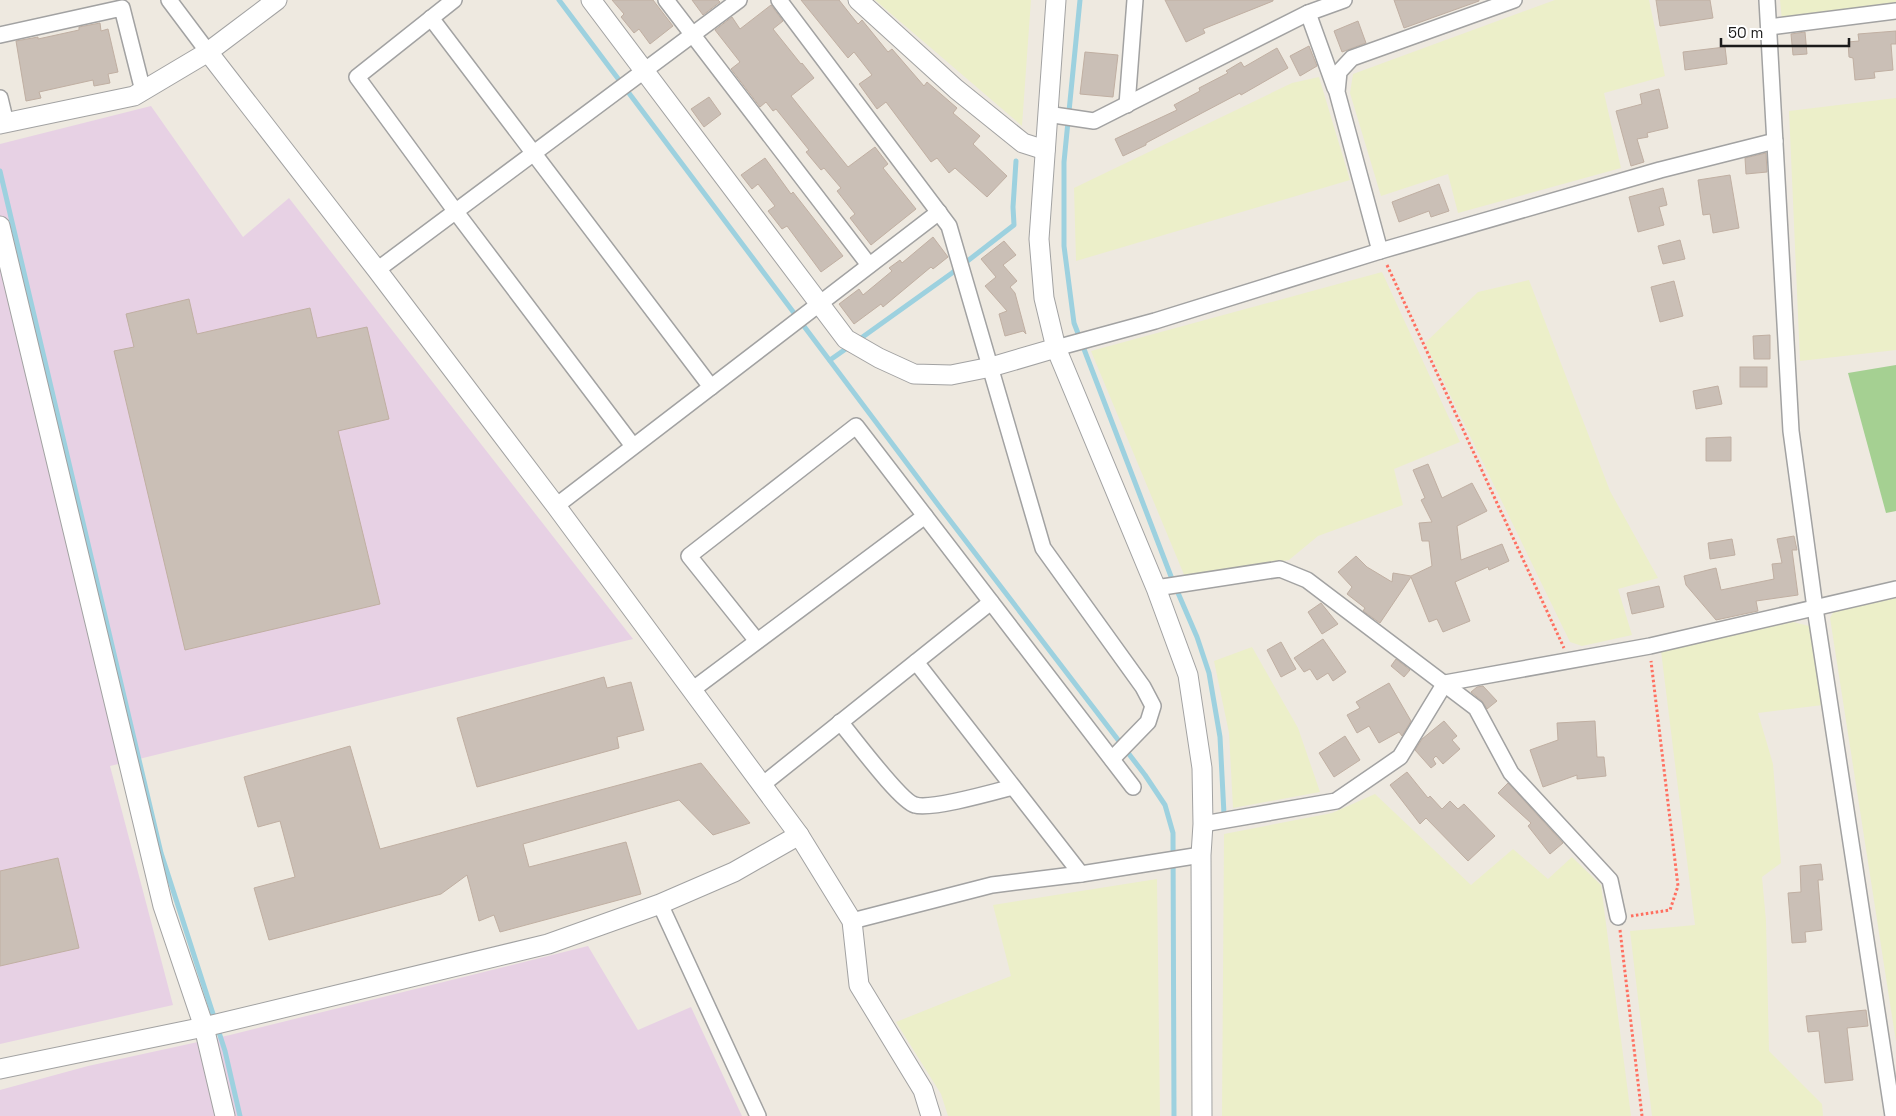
<svg xmlns="http://www.w3.org/2000/svg" width="1896" height="1116" font-family="'Space Grotesk',sans-serif">
<style>
.industrial{fill:#e7d1e4}
.farmland{fill:#ecefc9}
.forest{fill:#a5d092}
.lines{fill:none;stroke-linecap:round;stroke-linejoin:round}
.stream{stroke:#9dd1df;stroke-width:5}
.building{fill:#cabfb6;stroke:#c0afa2}
.minor-casing{stroke:#a2a2a2;stroke-width:18}
.tertiary-casing{stroke:#a2a2a2;stroke-width:21}
.path{stroke:#ff6f60;stroke-width:3;stroke-dasharray:2.5 2.5;stroke-linecap:butt}
.minor{stroke:#fff;stroke-width:15}
.tertiary{stroke:#fff;stroke-width:19}
</style>
<rect width="100%" height="100%" fill="#eee9e0"/>
<g class="industrial">
<path d="M151 106 243 237 289 198 633 639 110 766 173 1005 0 1044V144Z"/>
<path d="M588 946 638 1030 691 1007 742 1116H0V1090L88 1066 230 1035Z"/>
</g>
<g class="farmland">
<path d="M875 0H1031L1022 126Z"/>
<path d="M1555 0H1649L1665 76 1604 93 1621 168 1458 213 1448 174 1381 196 1350 93 1353 74Z"/>
<path d="M1780 0H1896V6L1782 21Z"/>
<path d="M1319 77 1350 180 1076 261 1074 188 1292 83Z"/>
<path d="M1896 98V350L1800 361 1789 111Z"/>
<path d="M1382 272 1460 442 1394 469 1403 505 1318 536 1289 560 1185 577 1091 351Z"/>
<path d="M1529 280 1610 491 1658 578 1618 589 1632 635 1582 646 1570 642 1425 343 1478 292Z"/>
<path d="M1896 595V1042L1830 618 1835 609Z"/>
<path d="M1793 622 1809 626 1823 705 1758 713 1773 764 1781 863 1762 877 1766 921 1769 1051 1822 1104 1823 1116H1652L1630 931 1695 925 1661 651Z"/>
<path d="M1252 647 1298 728 1320 792 1233 808 1229 733 1214 661Z"/>
<path d="M1375 794 1471 885 1513 849 1548 879 1572 857 1601 885 1631 1116H1222L1224 834 1332 813Z"/>
<path d="M1157 879 1160 1116H948L941 1094 896 1022 1011 976 993 905Z"/>
</g>
<path class="forest" d="M1896 365V511L1886 513 1848 373Z"/>
<g class="lines">
<g class="stream">
<path d="M559 0 939 506 1145 775 1165 805 1173 833 1174 1116"/>
<path d="M1080 0 1064 162V246L1074 323 1172 579 1197 637 1209 673 1220 737 1224 814"/>
<path d="M0 171 161 853 225 1051 240 1116"/>
<path d="M857 341 952 273 1014 225 1013 207 1016 161"/>
<path d="M830 360 850 346"/>
</g>
</g>
<g class="building">
<path d="M612 0H653L673 26 650 44 639 29 634 33 621 17 624 14Z"/>
<path d="M692 0H718L720 2 703 15Z"/>
<path d="M801 0H839L858 24 862 20 888 52 892 49 924 86 927 82 957 108 953 113 980 136 973 144 1007 176 987 197 955 168 949 173 937 158 931 162 886 102 877 109 859 84 872 75 854 52 848 58Z"/>
<path d="M1165 0H1273V1L1203 29 1205 33 1186 42Z"/>
<path d="M1394 0H1479V1L1404 28Z"/>
<path d="M1656 0H1710L1713 18 1660 26Z"/>
<path d="M771 5 783 21 773 29 801 64 802 63 814 78 791 96 848 167 875 147 888 164 883 168 916 209 871 245 850 218 855 214 837 191 841 188 824 168 821 170 806 152 809 150 776 109 773 111 766 102 760 107 731 69 740 62 715 30 732 17 740 29Z"/>
<path d="M1358 21 1366 43 1342 52 1334 31Z"/>
<path d="M100 23 101 31 108 29 118 72 108 74 110 83 94 86 93 80 39 92 41 98 26 101 16 41 38 37V39L79 30V27Z"/>
<path d="M1896 31V44H1891L1893 70 1874 72 1875 78 1855 80 1853 58 1849 57 1848 42 1859 41 1858 34Z"/>
<path d="M1805 32 1807 54 1793 55 1791 34Z"/>
<path d="M1309 46 1317 66 1300 76 1290 56Z"/>
<path d="M1725 47 1727 64 1685 70 1683 52Z"/>
<path d="M1277 48 1288 68 1241 95 1240 93 1202 113 1146 143V145L1123 156 1115 139 1177 110 1174 105 1200 91 1199 88 1228 73 1226 71 1241 62 1244 67Z"/>
<path d="M1085 52 1118 55 1113 97 1080 94Z"/>
<path d="M1659 89 1668 128 1647 133 1648 137 1637 139 1644 162 1631 166 1616 111 1642 104 1640 94Z"/>
<path d="M709 97 721 114 704 127 691 109Z"/>
<path d="M1766 153 1767 172 1746 174 1745 158Z"/>
<path d="M765 158 791 194 793 192 843 256 821 272 787 226 782 229 768 211 775 206 758 184 752 189 741 175Z"/>
<path d="M1730 175 1739 228 1713 233 1710 214 1703 215 1698 180Z"/>
<path d="M1439 184 1449 211 1431 217 1429 211 1399 222 1392 202Z"/>
<path d="M1663 188 1667 205 1659 207 1664 225 1638 232 1629 197Z"/>
<path d="M933 237 948 257 933 269 931 267 883 307 881 304 854 324 839 304 859 289 863 295 892 271 889 268 900 260 902 263Z"/>
<path d="M1680 240 1685 259 1663 264 1658 246Z"/>
<path d="M1004 241 1016 255 1003 265 1017 281 1010 287 1015 293 1026 334 1023 331 1005 336 999 314 1007 311 985 286 996 277 981 259Z"/>
<path d="M1674 281 1683 316 1660 322 1651 287Z"/>
<path d="M189 299 197 334 310 308 317 338 367 327 389 419 338 431 380 604 185 650 114 351 134 347 126 314Z"/>
<path d="M1770 335V359H1754L1753 336Z"/>
<rect x="1740" y="367" width="27" height="20"/>
<path d="M1718 386 1722 404 1696 409 1693 391Z"/>
<path d="M1731 437V461H1706V438Z"/>
<path d="M1428 464 1442 498 1472 483 1487 511 1457 526 1461 560 1502 544 1509 561 1489 570 1488 567 1455 582 1470 621 1443 632 1437 619 1429 622 1411 577 1380 623 1363 611 1365 608 1347 594 1352 587 1338 572 1356 556 1367 567 1392 582 1393 573 1411 576 1432 566 1429 541H1422L1419 523 1432 522 1421 500 1425 498 1413 470Z"/>
<path d="M1794 536 1797 550H1792L1798 595 1756 601 1758 611 1716 620 1686 585 1684 576 1716 568 1721 590 1774 579 1772 564 1782 563 1777 539Z"/>
<path d="M1732 539 1735 555 1710 559 1708 543Z"/>
<path d="M1659 586 1664 607 1632 614 1627 593Z"/>
<path d="M1321 603 1338 624 1322 634 1308 612Z"/>
<path d="M1323 639 1346 672 1333 681 1328 673 1317 680 1310 669 1304 672 1294 658Z"/>
<path d="M1281 642 1296 669 1281 677 1267 650Z"/>
<path d="M1396 659 1410 670 1404 677 1391 666Z"/>
<path d="M604 677 607 688 631 682 644 730 617 737 619 748 477 787 457 718Z"/>
<path d="M1389 683 1411 721 1402 736 1399 732 1379 743 1369 726 1357 733 1347 715 1360 708 1356 702Z"/>
<path d="M1483 686 1497 701 1487 709 1482 701 1471 692 1477 687Z"/>
<path d="M1444 721 1457 736 1452 740 1460 749 1443 764 1436 756 1433 759 1436 764 1431 768 1415 750 1422 739Z"/>
<path d="M1595 721 1597 757H1604L1606 776 1577 779V775L1543 787 1530 750 1558 740 1557 723Z"/>
<path d="M1345 736 1360 760 1334 777 1319 753Z"/>
<path d="M350 746 380 849 701 763 750 823 713 835 679 800 523 844 529 867 626 842 641 894 500 932 494 915 479 921 467 875 441 894 269 940 254 888 295 877 280 821 258 827 244 777Z"/>
<path d="M1407 772 1428 798 1430 796 1442 809 1450 801 1458 809 1464 804 1495 836 1468 861 1426 818 1420 824 1390 785Z"/>
<path d="M1508 783 1563 843 1550 854 1528 826 1531 823 1498 793Z"/>
<path d="M58 858 79 948 0 966V871Z"/>
<path d="M1821 864 1823 880H1818L1822 930 1805 932 1806 942 1792 943 1788 893 1801 892 1800 866Z"/>
<path d="M1866 1010 1868 1026 1847 1028 1853 1080 1825 1083 1819 1031 1808 1032 1806 1016Z"/>
</g>
<g class="lines">
<defs>
<g id="minor">
<path d="M169 0 208 52"/>
<path d="M454 0 357 77 456 212 633 446"/>
<path d="M666 0 869 265"/>
<path d="M779 0 949 226 1043 548 1143 687 1153 706 1148 722 1112 759"/>
<path d="M1767 0 1791 431 1815 608 1893 1116"/>
<path d="M1308 13 1335 88"/>
<path d="M431 18 711 387"/>
<path d="M1769 27 1896 11"/>
<path d="M0 35 122 8 143 91"/>
<path d="M0 98 6 123"/>
<path d="M1127 105 1135 0"/>
<path d="M1047 114 1094 121 1308 13 1344 0"/>
<path d="M1380 251 1337 92 1339 72 1352 58 1514 0"/>
<path d="M377 270 739 0"/>
<path d="M1056 348 1155 321 1380 251 1660 170 1775 141"/>
<path d="M556 506 939 212"/>
<path d="M1156 588 1280 569 1307 580 1476 708 1511 773 1610 880 1618 917"/>
<path d="M757 641 689 556 856 426 1133 787"/>
<path d="M916 662 1081 874"/>
<path d="M692 690 925 516"/>
<path d="M840 722C853 737 900 801 915 805 931 810 994 792 1013 787"/>
<path d="M762 785 991 602"/>
<path d="M1203 824 1336 801 1400 757 1445 683 1650 646 1896 589"/>
<path d="M660 904 758 1116"/>
<path d="M852 921 992 885 1081 874 1201 855"/>
</g>
<g id="tertiary">
<path d="M591 0 846 339 879 358 914 374 951 375 991 367 1056 348"/>
<path d="M858 0 956 89 1023 143 1045 150"/>
<path d="M1056 0 1039 239 1044 298 1056 348 1156 588 1188 675 1202 768 1203 824 1201 855 1202 1116"/>
<path d="M208 52 377 270 556 506 799 835 852 921 859 985 923 1090 931 1116"/>
<path d="M0 124 134 96 208 52 277 0"/>
<path d="M0 226 163 906 204 1027 225 1116"/>
<path d="M0 1069 204 1027 548 944 660 904 734 872 799 835"/>
</g>
</defs>
<use href="#minor" class="minor-casing"/>
<use href="#tertiary" class="tertiary-casing"/>
<g class="path">
<path d="M1387 265 1564 648"/>
<path d="M1631 916 1670 910 1678 886 1651 661"/>
<path d="M1620 930 1642 1116"/>
</g>
<use href="#minor" class="minor"/>
<use href="#tertiary" class="tertiary"/>
</g>
<path d="M1721 38v8h128v-8" fill="none" stroke="#1b1b1b" stroke-width="2.5"/>
<text x="1728" y="38" font-size="15" fill="#1b1b1b" stroke="#ffffff" stroke-width="4" paint-order="stroke">50 m</text>
</svg>
